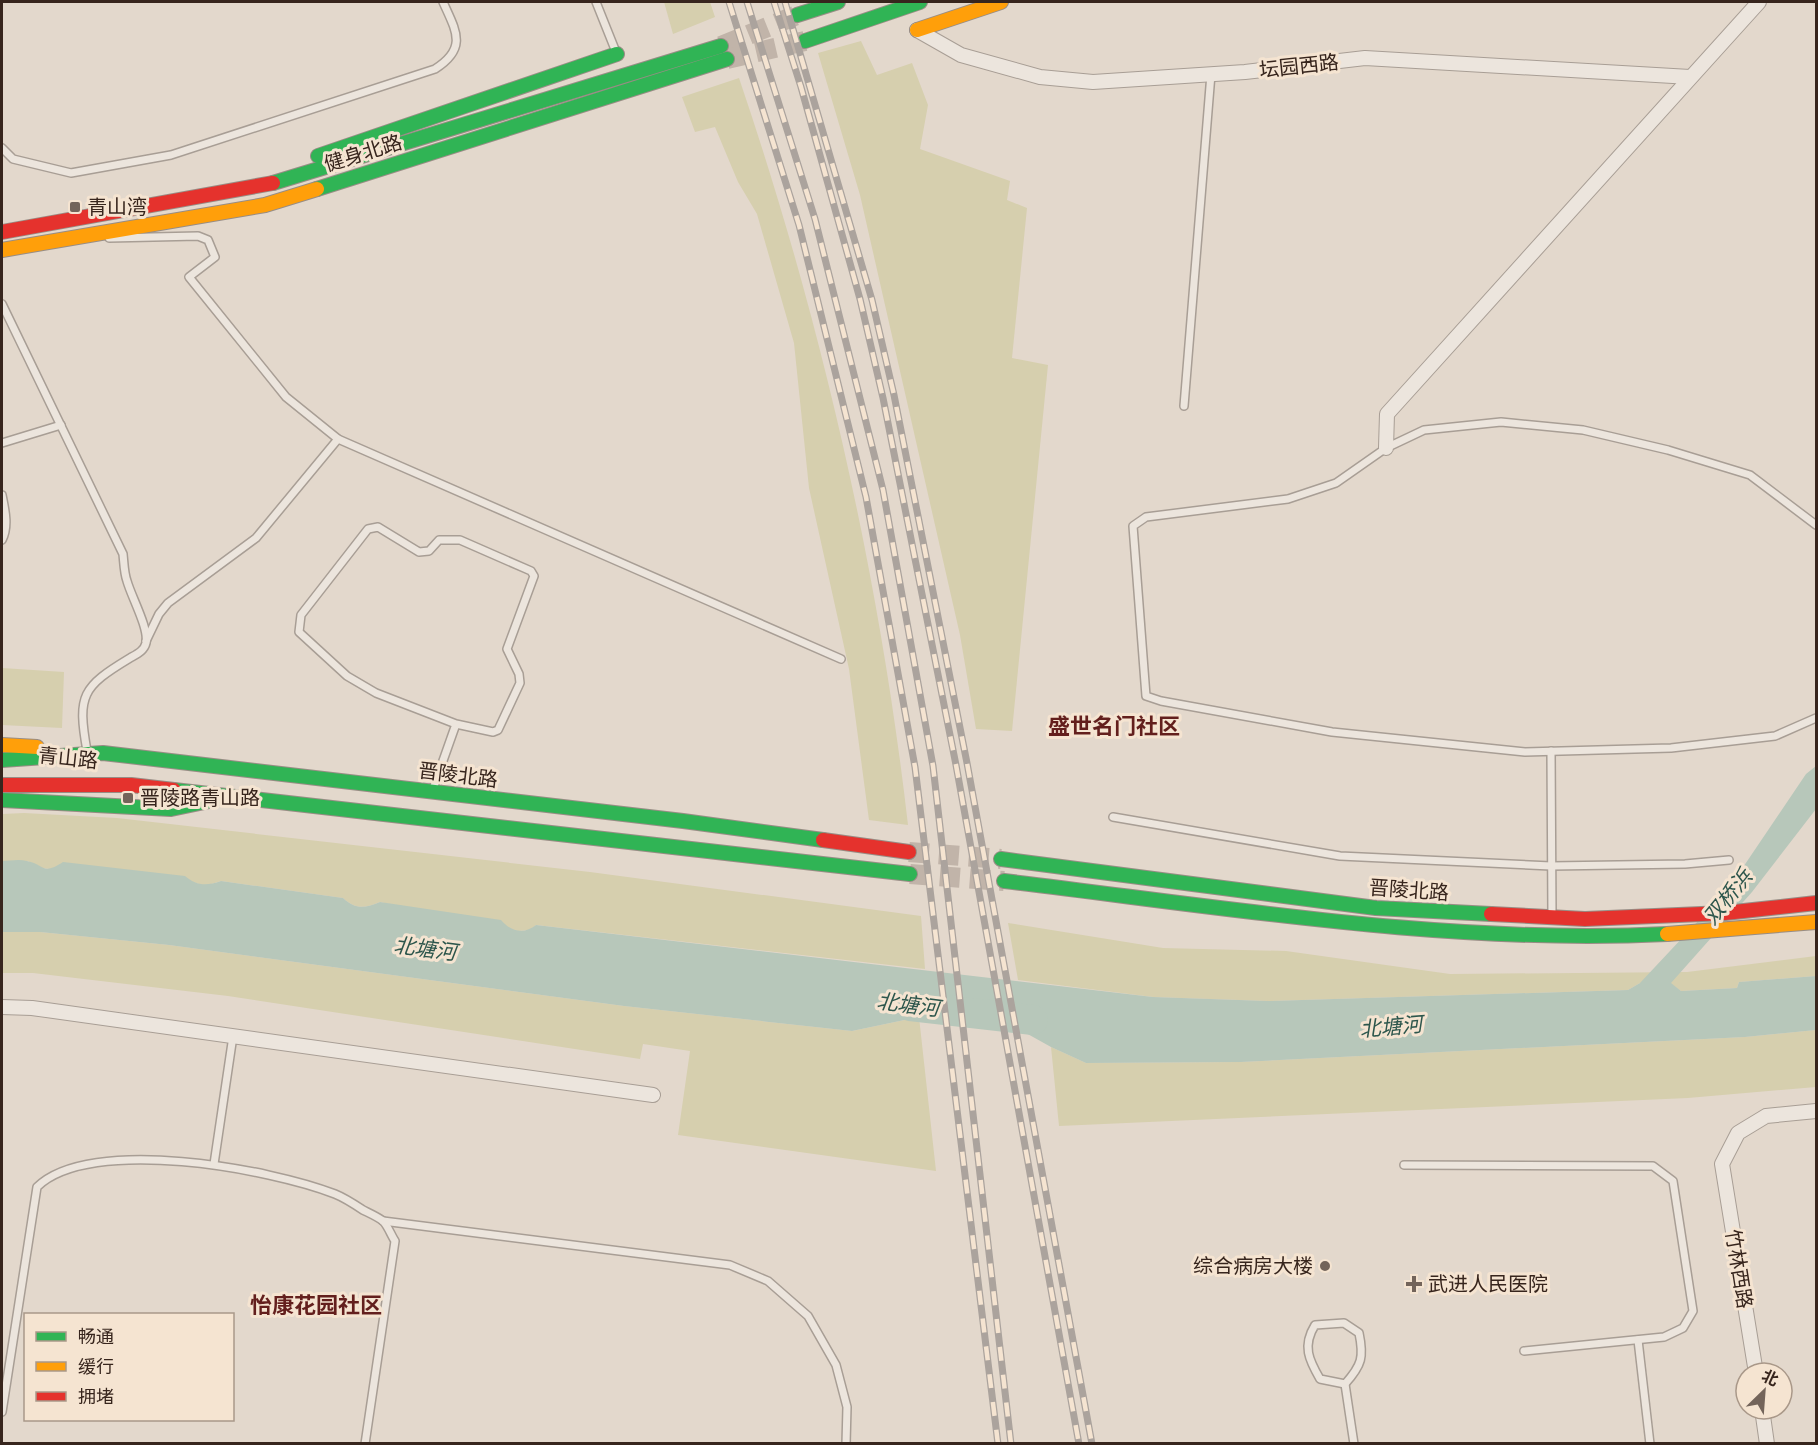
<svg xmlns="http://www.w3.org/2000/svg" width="1818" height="1445" font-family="'Libre Baskerville','Noto Sans SC',serif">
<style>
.green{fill:#d6cfae}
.water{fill:#b7c7ba}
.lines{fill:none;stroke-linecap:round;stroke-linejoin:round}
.river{stroke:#b7c7ba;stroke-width:30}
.secondary-tunnel{stroke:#c1b4a9;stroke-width:20;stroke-dasharray:20 10;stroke-linecap:butt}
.lane-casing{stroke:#a89e95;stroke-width:10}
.street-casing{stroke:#a89e95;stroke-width:16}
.fast-casing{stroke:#988d85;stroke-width:16}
.slow-casing{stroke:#988d85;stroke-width:16}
.jam-casing{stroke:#988d85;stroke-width:16}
.lane{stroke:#ece5dd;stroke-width:7}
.street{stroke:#ece5dd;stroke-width:14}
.fast{stroke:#30b455;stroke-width:14}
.slow{stroke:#ff9f0a;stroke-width:14}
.jam{stroke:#e5322d;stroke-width:14}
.rail-casing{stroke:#aba39d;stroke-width:7}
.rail{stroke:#f5e4d1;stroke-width:4.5;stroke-dasharray:14;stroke-linecap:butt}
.poi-dot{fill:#73645a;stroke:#f5e4d1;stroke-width:2}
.labels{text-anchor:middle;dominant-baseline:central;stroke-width:6;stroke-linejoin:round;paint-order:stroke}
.street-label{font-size:20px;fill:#37251d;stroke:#f5e4d1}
.poi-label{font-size:20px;fill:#37251d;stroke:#f5e4d1;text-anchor:start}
.water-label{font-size:21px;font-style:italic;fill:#2d564c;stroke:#f5e4d1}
.quarter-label{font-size:22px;font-weight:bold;fill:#631f1d;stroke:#f5e4d1}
</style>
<rect width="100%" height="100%" fill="#e3d8cc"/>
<g class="green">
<path d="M664 2H710L715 17 673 34Z"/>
<path d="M861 41 877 75 912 63 928 105 920 149 1010 181 1007 200 1027 208 1012 358 1048 365 1012 731 976 729 960 635 860 195 818 53Z"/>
<path d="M739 78C821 319 879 572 908 825L869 820 849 669 809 488 794 343 757 214 738 182 715 127 695 132 682 97Z"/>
<path d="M2 668 64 672 62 728 2 725Z"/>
<path d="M24 813 117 818 590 872 921 916 925 969 536 925 530 930 518 931 380 902C365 908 356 910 343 898L221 881 205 886 193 882 40 868 28 861H2V814Z"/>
<path d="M1008 923 1163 948 1286 951 1450 974 1687 972 1816 956V976L1739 982 1737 988 1681 991 1671 984 1640 983 1628 990 1268 1001 1153 997 1018 980Z"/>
<path d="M2 932H40L169 945 624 1006 852 1031 919 1017 936 1171 678 1135 690 1051 643 1044 640 1059 228 996 33 973H2Z"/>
<path d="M1816 1030V1087L1688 1098 1059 1126 1051 1047 1086 1063 1241 1062 1745 1037Z"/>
</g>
<path class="water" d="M1816 766V809L1752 892 1671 983 1681 991 1737 988 1739 982 1816 976V1030L1745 1037 1241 1062 1086 1063 1051 1047 976 1005 852 1031 624 1006 169 945 40 932H2V861C9 861 19 859 27 861 44 864 42 876 63 862L185 876C197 886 206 886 221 881L343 898C356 910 365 908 380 902L501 920C510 931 524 935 536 925L1153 997 1268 1001 1628 990 1640 983 1729 888 1806 774Z"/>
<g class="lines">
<path class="river" d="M910 1006 1033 1020"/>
<g class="secondary-tunnel">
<path d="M721 46 797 15"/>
<path d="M727 59 805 41"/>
<path d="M909 852 1001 859"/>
<path d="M910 874 1004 881"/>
</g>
<defs>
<g id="lane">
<path d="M596 2 616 52"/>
<path d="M2 148 13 159 71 173 171 155 435 69C468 48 456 31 443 2"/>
<path d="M109 238 198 236 208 240 215 257 189 277 286 397 338 439 841 659"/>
<path d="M2 304 123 554C124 563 124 573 127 581 131 596 149 628 146 643 144 651 137 654 130 658 82 687 77 695 87 751"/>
<path d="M1184 406 1211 74"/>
<path d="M2 443 61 425"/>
<path d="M2 495C5 510 9 526 2 540"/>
<path d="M1816 525 1750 475 1668 450 1583 430 1501 422 1424 430 1386 448 1336 483 1288 499 1146 517 1133 526 1146 696 1161 701 1332 732 1525 752 1671 748 1775 736 1816 718"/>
<path d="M146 641 159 614 168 603 256 538 338 439"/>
<path d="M1551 751 1552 915"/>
<path d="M433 789 456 724 376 693 347 676 299 632 301 615 368 529 378 527 419 552 429 551 439 540H460L531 571 534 576 507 649 519 674 520 683 498 730 493 732 456 724"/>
<path d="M1113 817 1340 856 1551 866 1685 864 1729 860"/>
<path d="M214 1164 233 1036"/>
<path d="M1404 1165 1653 1166 1673 1181 1693 1311 1683 1328 1664 1337 1524 1351"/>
<path d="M383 1221 730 1265 768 1281 808 1316 836 1365 847 1407 846 1444"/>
<path d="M1344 1323 1359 1333C1364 1357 1362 1365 1345 1384L1320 1379C1309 1360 1302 1346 1315 1325Z"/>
<path d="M1638 1340 1650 1444"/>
<path d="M1345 1384 1354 1444"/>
<path d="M2 1412 37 1187C90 1135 271 1169 335 1194 345 1198 354 1204 363 1210 369 1213 378 1217 383 1221 388 1226 391 1235 395 1241L365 1444"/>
</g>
<g id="street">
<path d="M917 30 961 55 1040 77 1093 82 1245 72 1365 58 1690 77"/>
<path d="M1386 448 1387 414 1759 2"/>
<path d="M2 1007 32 1008 653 1095"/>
<path d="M1756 1373 1722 1164 1738 1133 1766 1116 1816 1111"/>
<path d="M1762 1409 1767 1444"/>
</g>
<g id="fast">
<path d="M797 15 838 2"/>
<path d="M805 41 920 2"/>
<path d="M318 156 617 54"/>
<path d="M273 183 721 46"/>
<path d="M317 189 727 59"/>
<path d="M2 760 103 753 683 821 823 840"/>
<path d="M174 790 910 874"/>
<path d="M2 800 171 809 214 800"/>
<path d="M1001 859 1376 908 1491 914"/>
<path d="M1004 881C1223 907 1446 945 1667 934"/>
</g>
<g id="slow">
<path d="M917 30 1001 2"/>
<path d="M2 250 265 205 317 189"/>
<path d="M2 745 37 747"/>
<path d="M1667 934 1816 922"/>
</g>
<g id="jam">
<path d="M2 232 273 183"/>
<path d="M2 785H131L174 790"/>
<path d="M823 840 909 852"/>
<path d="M1491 914 1585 919 1725 913 1816 903"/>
</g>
</defs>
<use href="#lane" class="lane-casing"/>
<use href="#street" class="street-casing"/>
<use href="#fast" class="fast-casing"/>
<use href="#slow" class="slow-casing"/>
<use href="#jam" class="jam-casing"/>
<use href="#lane" class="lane"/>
<use href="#street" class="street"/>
<use href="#fast" class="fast"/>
<use href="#slow" class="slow"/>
<use href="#jam" class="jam"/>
<defs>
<g id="rail">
<path d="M729 2 799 225 866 497 915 767 998 1444"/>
<path d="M747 2 815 219 883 490 933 766 1011 1444"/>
<path d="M774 2 801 87 860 299 883 398 956 765 1079 1444"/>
<path d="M785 2 872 300 894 395 967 763 1092 1444"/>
</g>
</defs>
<use href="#rail" class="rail-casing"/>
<use href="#rail" class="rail"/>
</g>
<g class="poi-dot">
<rect x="69" y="201" width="12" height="12" rx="3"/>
<rect x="122" y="792" width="12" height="12" rx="3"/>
<circle cx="1325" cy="1266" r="6"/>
<path d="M1411 1275h6v6h6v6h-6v6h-6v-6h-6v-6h6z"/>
</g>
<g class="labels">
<g class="street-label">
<text transform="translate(1299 66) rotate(-6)">坛园西路</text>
<text transform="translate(363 153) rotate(-17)">健身北路</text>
<text transform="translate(68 758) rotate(6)">青山路</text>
<text transform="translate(458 775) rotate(7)">晋陵北路</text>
<text transform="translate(1409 890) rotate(4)">晋陵北路</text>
<text transform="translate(1739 1269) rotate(81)">竹林西路</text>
</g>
<g class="poi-label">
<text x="87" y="207">青山湾</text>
<text x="140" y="798">晋陵路青山路</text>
<text x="1313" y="1266" text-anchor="end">综合病房大楼</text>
<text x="1428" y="1284">武进人民医院</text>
</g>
<g class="water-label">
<text transform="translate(1728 897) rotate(-51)">双桥浜</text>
<text transform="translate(425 949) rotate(7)">北塘河</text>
<text transform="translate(908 1005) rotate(7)">北塘河</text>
<text transform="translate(1391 1027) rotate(-5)">北塘河</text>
</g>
<g class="quarter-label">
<text x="1114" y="726">盛世名门社区</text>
<text x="316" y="1305">怡康花园社区</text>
</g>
</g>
<rect width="1818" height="1445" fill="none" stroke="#37251d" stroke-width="6"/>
<rect x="24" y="1313" width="210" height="108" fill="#f5e4d1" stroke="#a99889" stroke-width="1.5"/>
<rect x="36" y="1332" width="30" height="9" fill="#30b455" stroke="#a99889" stroke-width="1.5"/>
<text x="78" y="1343" font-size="18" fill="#37251d">畅通</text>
<rect x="36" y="1362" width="30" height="9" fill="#ff9f0a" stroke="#a99889" stroke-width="1.5"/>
<text x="78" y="1373" font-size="18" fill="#37251d">缓行</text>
<rect x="36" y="1392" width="30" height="9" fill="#e5322d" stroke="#a99889" stroke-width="1.5"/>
<text x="78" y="1403" font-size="18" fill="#37251d">拥堵</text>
<g transform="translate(1764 1391) rotate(25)"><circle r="28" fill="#f5e4d1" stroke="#a99889" stroke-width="1.5"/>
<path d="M0-4.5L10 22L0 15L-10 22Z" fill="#73645a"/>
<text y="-9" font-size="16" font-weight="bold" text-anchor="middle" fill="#37251d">北</text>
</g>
</svg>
